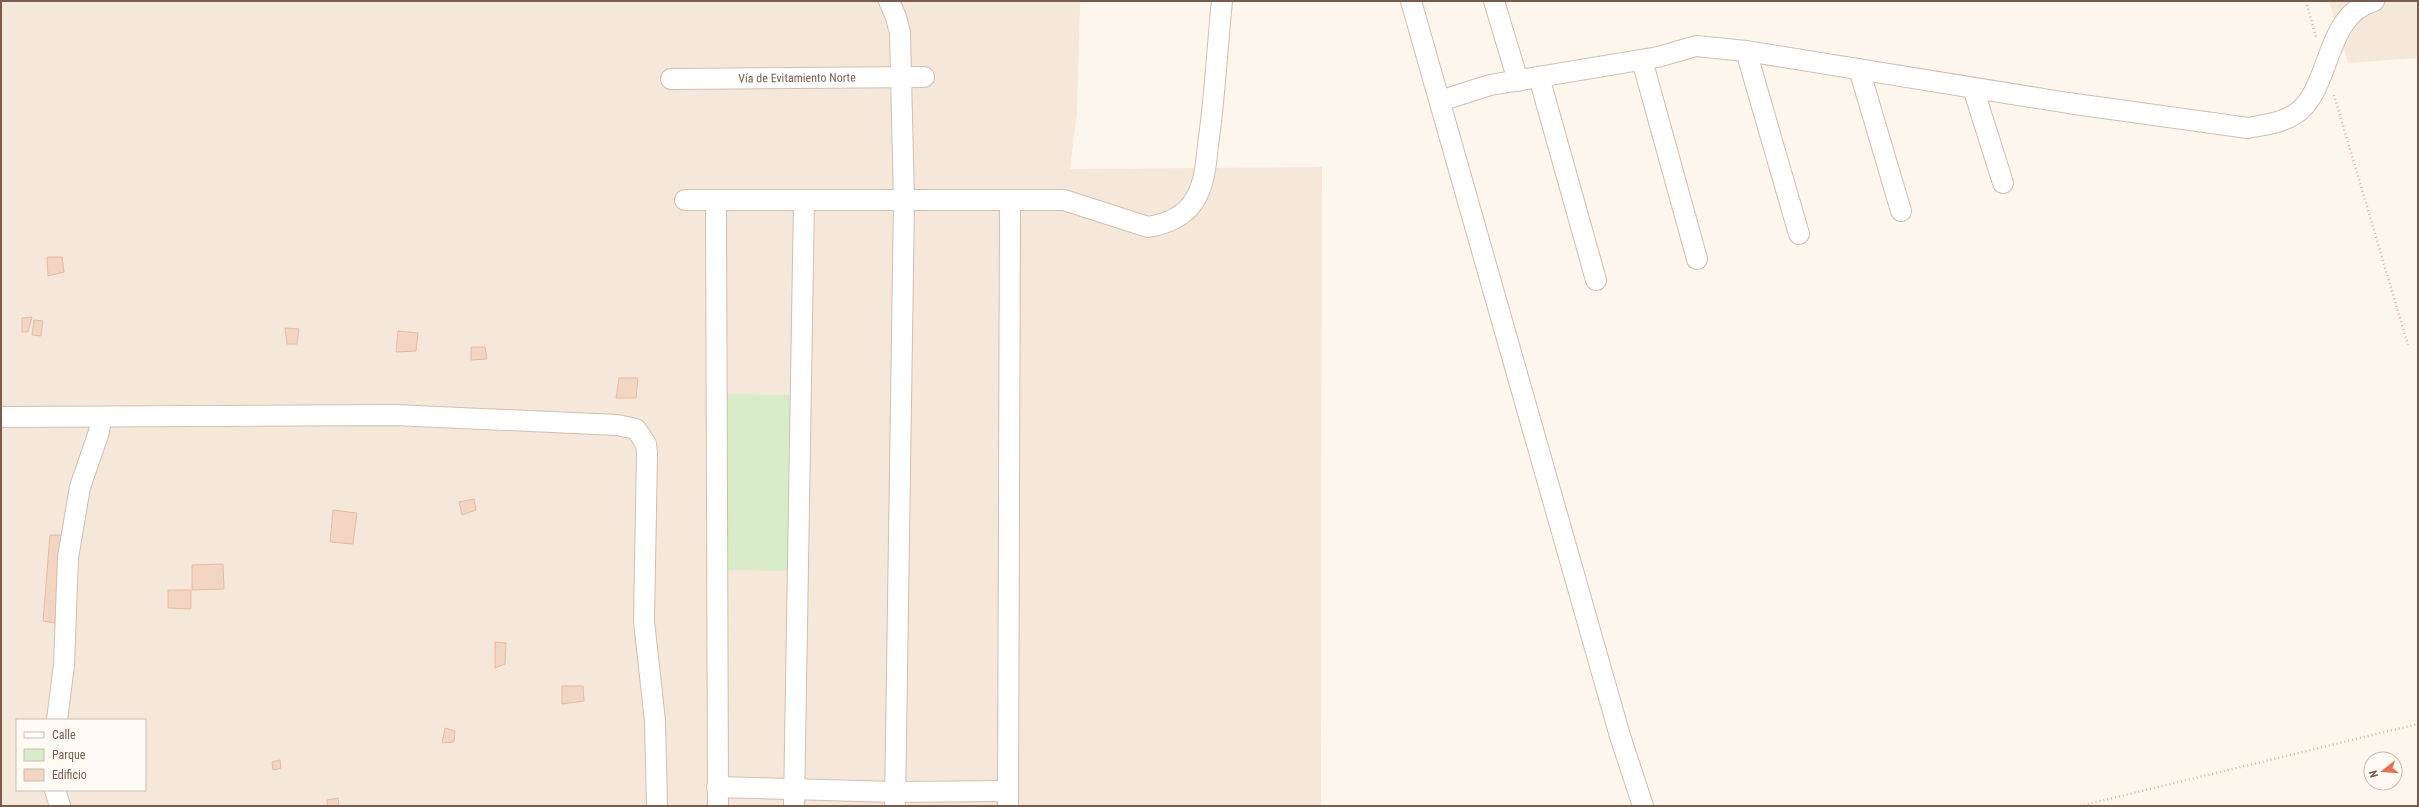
<svg xmlns="http://www.w3.org/2000/svg" width="2419" height="807" font-family="'Roboto Condensed',sans-serif">
<style>
.residential{fill:#f5e8da;fill-rule:evenodd}
.green{fill:#d8ecc9}
.building{fill:#f3d5c3;stroke:#e6bba3}
.lines{fill:none;stroke-linecap:round;stroke-linejoin:round}
.minor-casing{stroke:#d1beb0;stroke-width:22}
.path{stroke:#d9b8a5;stroke-width:2.5;stroke-dasharray:1 3;stroke-linecap:butt}
.minor{stroke:#fff;stroke-width:20}
.labels{text-anchor:middle;dominant-baseline:central;stroke-width:3;stroke-linejoin:round;paint-order:stroke}
.street-label{font-size:12px;fill:#7a5c4d;stroke:#fffaf3}
</style>
<rect width="100%" height="100%" fill="#fdf6ec"/>
<g class="residential">
<path d="M1 1H1080L1077 111 1070 169 1322 167 1321 806H1ZM17 720H145V790H17Z"/>
<path d="M2329 1H2418V58L2348 63Z"/>
</g>
<path class="green" d="M723 394 794 395 793 571 724 570Z"/>
<g class="building">
<path d="M47 257H62L64 272 48 276Z"/>
<path d="M32 317 28 332H22V318Z"/>
<path d="M34 320 43 321 41 336 32 335Z"/>
<path d="M285 328 299 329 297 344H287Z"/>
<path d="M398 331 418 333 416 351 396 352Z"/>
<path d="M471 347H485L487 359 471 360Z"/>
<path d="M619 378H638L636 398H616Z"/>
<path d="M474 499 476 510 462 515 459 502Z"/>
<path d="M333 510 357 513 353 544 330 542Z"/>
<path d="M50 535H62L55 623 43 621Z"/>
<path d="M223 564 224 589 192 590V565Z"/>
<path d="M168 590H191V609L168 608Z"/>
<path d="M495 642 506 643 505 664 495 668Z"/>
<path d="M562 686H583L584 701 562 704Z"/>
<path d="M445 728 455 731 454 742 442 743Z"/>
<path d="M280 760 281 768 273 770 272 762Z"/>
<path d="M338 798 339 806H328L327 800Z"/>
</g>
<g class="lines">
<defs>
<g id="minor">
<path d="M889 1 896 17 900 33 904 201 895 806"/>
<path d="M1411 1 1620 736 1643 806"/>
<path d="M1494 1 1518 81"/>
<path d="M1746 51 1799 234"/>
<path d="M1642 60 1697 259"/>
<path d="M1859 69 1901 211"/>
<path d="M1539 77 1596 280"/>
<path id="s1" d="M671 79 924 77"/>
<path d="M1973 88 2003 183"/>
<path d="M1440 101 1490 85 1658 57 1696 46 1746 51 2068 103 2248 128C2263 125 2282 123 2295 114 2331 92 2324 14 2374 1"/>
<path d="M685 200H1064L1148 227C1166 224 1184 217 1194 201 1205 184 1206 163 1208 145 1215 97 1217 49 1222 1"/>
<path d="M716 200 718 806"/>
<path d="M1 417 394 415 617 425 636 429 646 444 647 453 644 621 655 721 657 806"/>
<path d="M57 720 64 665 68 558 80 487 99 432 101 417"/>
<path d="M717 787 895 792 1008 791"/>
<path d="M55 790 60 806"/>
<path d="M794 806 804 200"/>
<path d="M1008 806 1010 201"/>
</g>
</defs>
<use href="#minor" class="minor-casing"/>
<g class="path">
<path d="M2306 1 2316 37"/>
<path d="M2334 95 2408 345"/>
<path d="M2080 806 2418 724"/>
</g>
<use href="#minor" class="minor"/>
</g>
<g class="labels">
<g class="street-label">
<text stroke="none"><textPath href="#s1" startOffset="126">Vía de Evitamiento Norte</textPath></text>
</g>
</g>
<rect width="2419" height="807" fill="none" stroke="#7a5c4d" stroke-width="4"/>
<rect x="16" y="719" width="130" height="72" fill="#fffaf3" stroke="#cabbb1"/>
<rect x="24" y="732" width="20" height="6" fill="#ffffff" stroke="#cabbb1"/>
<text x="52" y="739" font-size="12" fill="#7a5c4d">Calle</text>
<rect x="24" y="749" width="20" height="12" fill="#d8ecc9" stroke="#cabbb1"/>
<text x="52" y="759" font-size="12" fill="#7a5c4d">Parque</text>
<rect x="24" y="769" width="20" height="12" fill="#f3d5c3" stroke="#cabbb1"/>
<text x="52" y="779" font-size="12" fill="#7a5c4d">Edificio</text>
<g transform="translate(2383 771) rotate(253)"><circle r="19" fill="#fffaf3" stroke="#cabbb1"/>
<path d="M0-3L7 15L0 10L-7 15Z" fill="#e76f51"/>
<text y="-6" font-size="11" font-weight="bold" text-anchor="middle" fill="#7a5c4d">N</text>
</g>
</svg>
